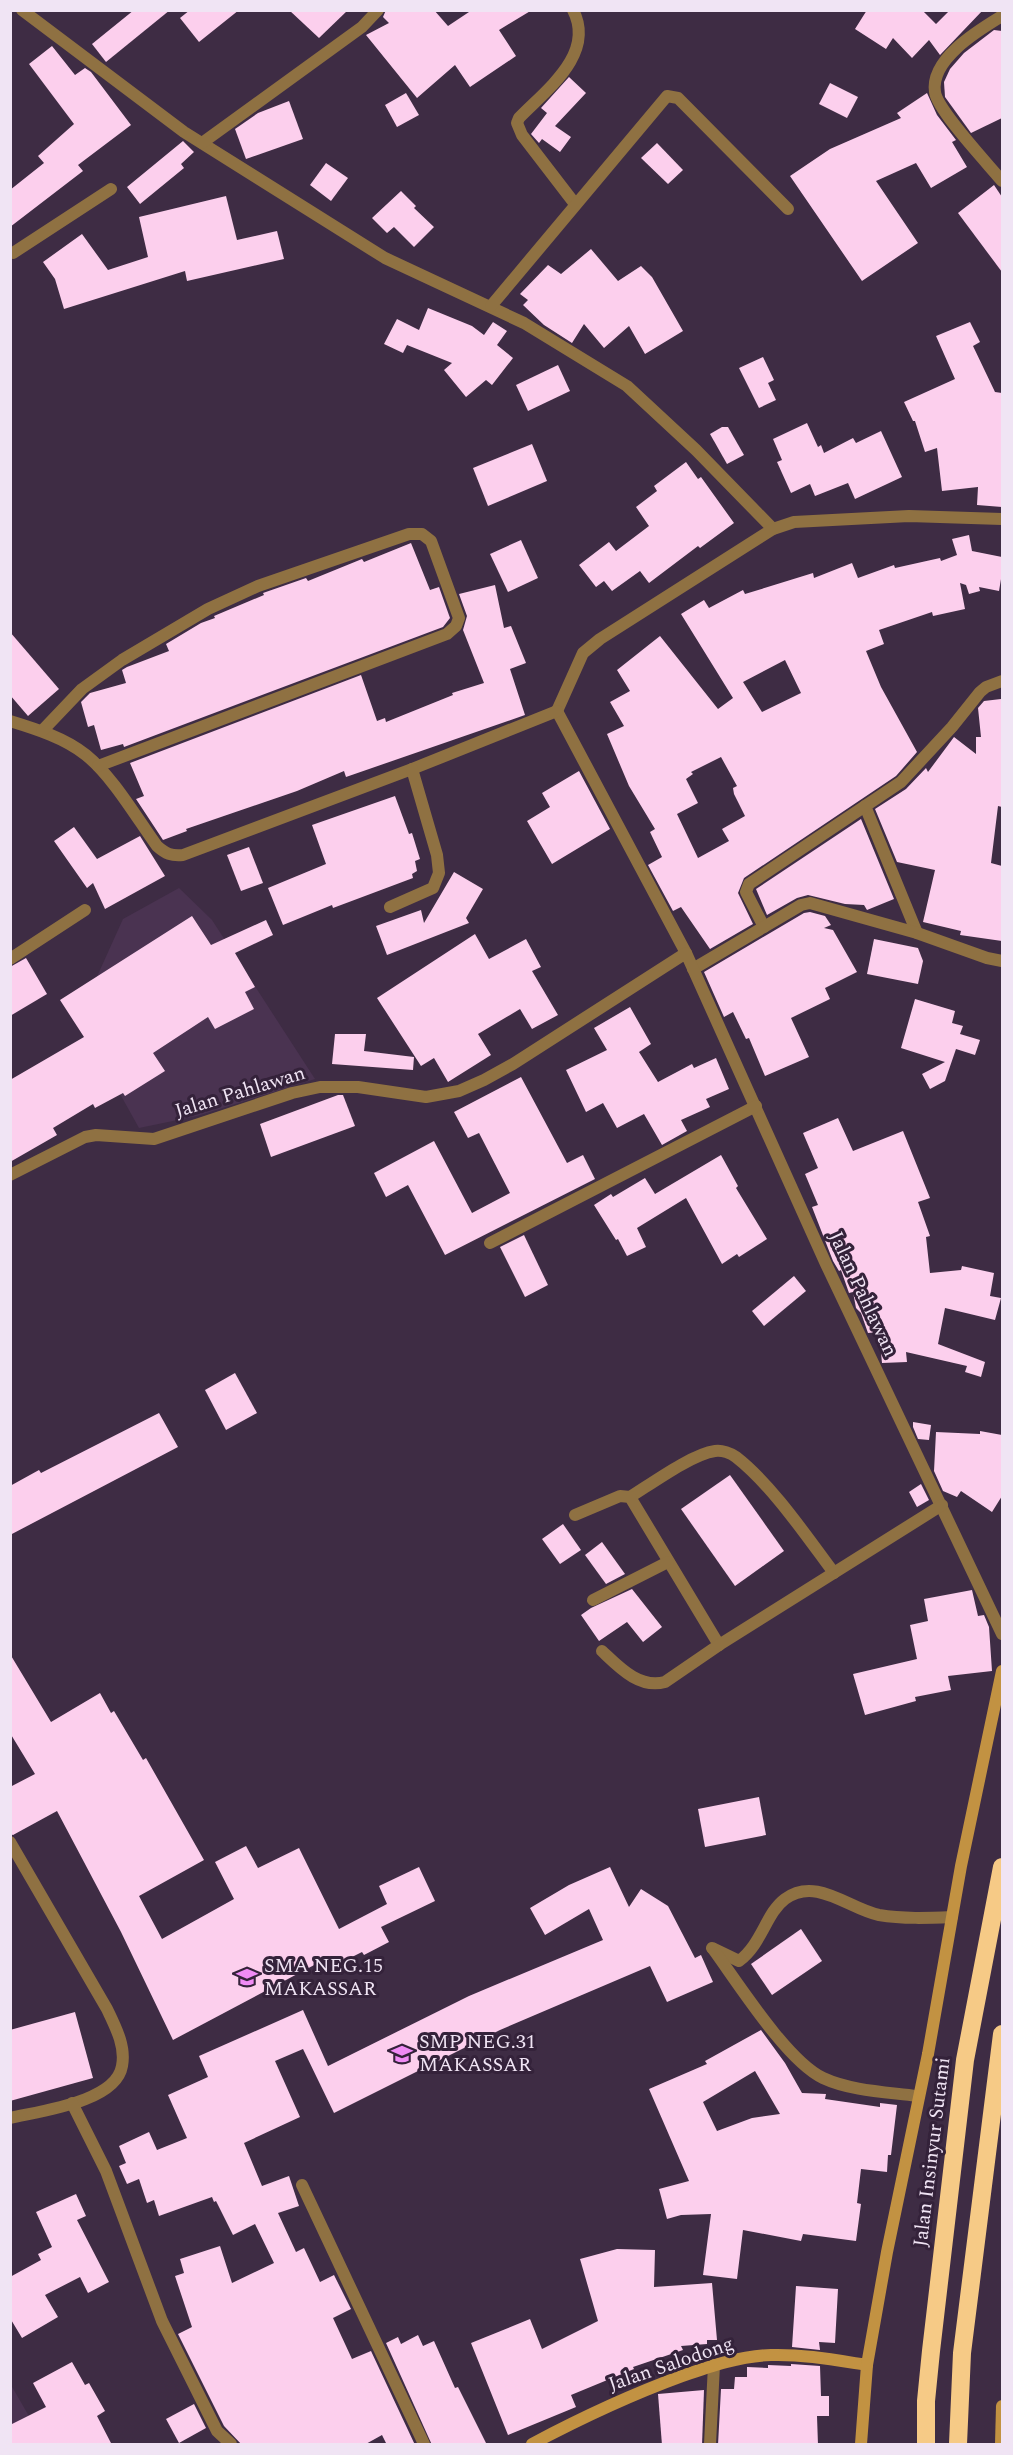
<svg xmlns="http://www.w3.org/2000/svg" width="1013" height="2455" font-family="Spectral,serif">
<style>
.built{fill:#4a3351}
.building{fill:#fccfed;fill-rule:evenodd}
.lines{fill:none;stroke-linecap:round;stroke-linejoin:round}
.street{stroke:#8f7142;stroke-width:12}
.secondary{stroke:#c29242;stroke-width:12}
.highway{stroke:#f6ca86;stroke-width:18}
.labels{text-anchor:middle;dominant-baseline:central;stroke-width:6;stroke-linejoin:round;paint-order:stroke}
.street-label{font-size:20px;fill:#f0e4f4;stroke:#34223a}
.poi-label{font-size:20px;fill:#f0e4f4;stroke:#34223a;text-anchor:start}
</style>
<rect width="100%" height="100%" fill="#3e2c44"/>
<g class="built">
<path d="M179 888 212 920 315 1079 197 1116 139 1128 80 1022 86 1001 123 919Z"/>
<path d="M11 2385 45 2444H11Z"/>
</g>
<g class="building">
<path d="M134 10H170L106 62 92 44Z"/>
<path d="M190 10H239L199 42 180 18Z"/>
<path d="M289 10H348L319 38Z"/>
<path d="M386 10H434L448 26 472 10H532L499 30 516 56 470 87 455 65 417 98 366 35 389 23 383 17Z"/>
<path d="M867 10H922L936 24 950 10H983L940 55 929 40 912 58 893 38 886 49 855 29Z"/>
<path d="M994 30 1002 31V118L971 133 945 97 944 82 950 69 964 53Z"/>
<path d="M52 46 75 75 85 68 91 72 131 125 78 165 83 171 10 227V190L44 163 38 156 74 124 29 64Z"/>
<path d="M569 77 586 93 555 126 571 137 560 152 542 139 539 143 531 134 547 113 541 108Z"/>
<path d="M830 83 858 97 847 118 819 104Z"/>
<path d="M406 93 419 115 397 127 385 105Z"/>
<path d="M927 93 937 115 956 140 952 142 967 167 931 188 916 163 876 181 918 243 862 281 790 176 830 149 901 118 897 113Z"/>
<path d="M289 101 303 139 246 159 235 129 258 113Z"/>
<path d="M183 141 194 152 181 164 184 168 140 204 127 187Z"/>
<path d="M657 143 683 170 668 184 641 158Z"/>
<path d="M326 163 348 178 331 201 310 185Z"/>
<path d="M994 185 1002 197V272L958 213Z"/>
<path d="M401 191 416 206 414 208 434 227 414 247 394 227 387 233 372 218Z"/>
<path d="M226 196 237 240 277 231 284 259 187 281 185 271 64 309 55 279 43 262 82 234 108 270 148 257 139 217Z"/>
<path d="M591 249 618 281 641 266 652 277 683 331 645 354 629 326 604 348 584 324 572 343 544 325 523 305 528 300 520 294 548 265 561 274Z"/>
<path d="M428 308 472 326 484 335 493 322 507 331 497 345 513 358 492 385 486 380 466 397 444 370 452 363 407 345 403 353 384 344 397 319 419 330Z"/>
<path d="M970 322 980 342 973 346 995 392 1002 393V507L977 505 978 487 942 491 937 448 925 452 915 421H913L904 402 955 379 936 336Z"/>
<path d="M763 357 774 380 768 383 776 400 759 408 739 368Z"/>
<path d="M558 365 570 391 528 411 516 385Z"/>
<path d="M807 423 818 447 821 445 824 453 853 438 856 443 881 431 902 477 855 499 848 483 815 496 810 484 791 493 777 462 782 460 773 439Z"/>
<path d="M722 427H728L744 455 727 464 710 434Z"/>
<path d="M532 444 547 481 488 506 473 468Z"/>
<path d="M686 462 698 479 701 477 734 523 700 548 698 546 649 583 640 571 612 591 604 581 596 587 579 565 609 542 616 551 649 526 636 507 657 491 654 486Z"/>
<path d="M969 535 972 551 1002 557V573L999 591 979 587 980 591 969 594 966 585 960 583 965 609 933 616 932 612 879 630 884 644 866 651 881 687 917 752 896 776 744 878 738 893 753 924 710 949 681 907 673 911 648 865 662 857 650 832 655 829 629 786 607 734 624 726 610 702 630 691 617 670 660 636 718 709 733 698 681 614 704 600 709 608 743 590 745 594 813 573 814 578 852 563 858 578 894 565 895 568 940 558 941 561 957 555 952 539ZM785 660 801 693 762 712 743 682ZM721 757 737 786 733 788 734 794 745 816 722 829 729 841 698 858 677 814 698 803 686 779 693 774 691 772Z"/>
<path d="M521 540 538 578 508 592 490 554Z"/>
<path d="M411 543 430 590 439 587 450 618 443 627 124 747 123 744 101 750 94 725 88 727 81 702 90 693 126 683 122 670 127 667 169 651 166 644 201 623 215 618 214 616 264 595 263 593 306 578 308 581 362 559 364 562Z"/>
<path d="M495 585 504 628 511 626 526 663 510 669 525 715 346 777 344 771 297 791 186 829 187 831 163 840 136 799 144 796 130 763 361 675 377 721 385 718 386 722 453 695 452 693 484 683 463 630 467 616 459 594Z"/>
<path d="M10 632 59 689 28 716 10 695Z"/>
<path d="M1001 699 1002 807 998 806 991 863 1002 866V941L960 935 961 931 923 922 935 870 897 862 875 809 906 789 926 768 928 772 954 737 976 754V737H981L978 708 984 701Z"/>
<path d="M579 771 610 829 552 864 527 821 550 807 542 793Z"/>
<path d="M395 796 409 834 412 833 420 859 415 861 417 871 412 874 413 878 333 908 332 905 283 925 268 888 326 864 312 825Z"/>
<path d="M861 819 894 899 867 910 864 905 845 904 808 895 797 898 767 915 756 889Z"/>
<path d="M74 827 97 859 140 836 165 876 105 909 93 883 87 888 54 841Z"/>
<path d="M249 847 263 883 241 891 227 855Z"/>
<path d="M454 872 483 889 466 918 469 923 387 955 376 926 421 910 424 923Z"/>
<path d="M810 912 825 916 831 925 824 928 833 930 857 972 825 988 830 999 791 1018 809 1057 765 1076 749 1038 746 1039 733 1012 724 1017 704 972 804 913Z"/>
<path d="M192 916 211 945 266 920 273 935 235 953 255 987 245 992 254 1009 215 1029 208 1017 153 1053 165 1071 125 1096 123 1093 95 1108 93 1104 53 1128 57 1135 10 1162V1080L84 1037 60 1000Z"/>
<path d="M475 934 489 959 526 939 541 967 532 971 558 1015 532 1029 520 1009 478 1034 491 1055 448 1082 434 1058 421 1066 377 998Z"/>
<path d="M874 939 918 948 923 961 918 984 867 974Z"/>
<path d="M26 958 47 994 10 1016V967Z"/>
<path d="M915 999 955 1011 952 1023 963 1026 960 1034 980 1040 975 1055 956 1049 945 1081 930 1089 922 1074 945 1062 901 1048Z"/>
<path d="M630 1007 651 1044 639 1052 658 1082 692 1064 694 1068 716 1058 729 1089 706 1099 710 1107 681 1120 687 1131 662 1145 644 1114 617 1128 603 1103 586 1112 566 1070 607 1050 594 1028Z"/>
<path d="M335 1034H366L364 1051 414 1057 413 1070 332 1064Z"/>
<path d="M521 1077 567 1163 583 1155 595 1179 445 1255 408 1185 386 1197 374 1173 434 1141 472 1213 510 1193 479 1133 468 1138 454 1112Z"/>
<path d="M338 1095H343L355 1126 271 1157 260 1124Z"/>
<path d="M838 1118 853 1151 903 1131 930 1198 918 1202 930 1236 926 1237 930 1273 961 1270 962 1266 994 1273 990 1296 1001 1298 995 1320 945 1308 938 1344 985 1362 981 1377 965 1372 967 1366 906 1352 907 1362 882 1363 879 1332 868 1333 861 1313 856 1308 853 1292 849 1293 841 1270 839 1271 833 1261 812 1207 818 1205 805 1174 818 1168 803 1133Z"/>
<path d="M721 1155 738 1186 736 1188 767 1239 739 1257 737 1254 722 1264 686 1198 637 1228 646 1247 627 1256 618 1239 616 1240 594 1205 611 1194 613 1197 645 1178 655 1194Z"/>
<path d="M524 1235 548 1285 525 1297 500 1247Z"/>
<path d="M794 1276 806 1291 764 1326 752 1311Z"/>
<path d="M235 1373 257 1413 226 1430 205 1390Z"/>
<path d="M159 1413 178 1447 10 1535V1486L39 1470 41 1473Z"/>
<path d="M913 1422 931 1425 929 1440 918 1439 913 1427Z"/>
<path d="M980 1431 1002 1435V1496L992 1512 961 1491 957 1497 943 1491 934 1471 936 1432 980 1434Z"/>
<path d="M730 1475 784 1551 735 1586 681 1509Z"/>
<path d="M921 1484 929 1500 917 1507 909 1492Z"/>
<path d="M563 1524 581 1550 560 1564 542 1539Z"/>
<path d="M602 1542 625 1574 606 1584 585 1555Z"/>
<path d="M632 1589 662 1627 643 1642 627 1622 599 1641 581 1615 591 1608Z"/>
<path d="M972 1590 978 1616 984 1615 989 1627 992 1671 948 1676 951 1690 915 1697 916 1701 865 1715 853 1674 917 1659 910 1625 928 1621 924 1599Z"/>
<path d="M10 1654 51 1722 100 1693 111 1713 114 1711 143 1760 146 1758 204 1860 139 1896 162 1939 234 1899 215 1862 246 1846 258 1868 299 1848 339 1929 387 1904 379 1886 419 1867 435 1901 381 1927 389 1942 364 1955 362 1952 322 1972 318 1963 173 2040 121 1932 57 1811 13 1835 10 1834V1787L35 1774 10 1733Z"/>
<path d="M759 1797 766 1835 705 1847 698 1809Z"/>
<path d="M610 1867 629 1907 641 1889 668 1906 695 1958 701 1955 713 1982 667 2002 650 1966 500 2030 334 2113 303 2049 275 2061 300 2117 244 2143 262 2186 289 2176 299 2206 278 2213 296 2252 304 2248 320 2282 334 2275 351 2309 333 2318 352 2359 371 2351 415 2445H387L382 2435 364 2445H242L224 2426 178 2334 192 2327 175 2276 184 2273 180 2259 220 2246 232 2283 274 2263 255 2224 233 2235 216 2201 214 2202 212 2197 159 2216 154 2200 147 2203 139 2179 127 2184 119 2166 126 2163 119 2146 149 2132 157 2150 187 2138 168 2095 208 2077 199 2056 303 2010 328 2066 469 1996 603 1940 589 1909 545 1935 530 1908 569 1885Z"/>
<path d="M801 1929 822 1961 772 1995 751 1964Z"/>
<path d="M75 2012 93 2078 10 2101V2030Z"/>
<path d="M761 2030 785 2063 802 2093 826 2094 825 2099 880 2107V2103L897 2105 891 2155H888L887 2172 861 2169 857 2203 861 2204 856 2241 803 2234 801 2241 743 2230 737 2279 703 2275 711 2214 681 2215 667 2219 659 2189 689 2181 649 2089 707 2064 705 2061ZM755 2071 780 2114 752 2118 717 2131 703 2102Z"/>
<path d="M76 2194 86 2216 77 2220 109 2282 88 2293 80 2277 45 2295 58 2317 22 2338 10 2318V2277L41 2260 38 2254 52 2247 36 2212Z"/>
<path d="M617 2249 655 2250 654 2287 712 2283 717 2340H707V2344L681 2346 683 2350 633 2367 634 2369 571 2395 576 2407 508 2435 471 2343 530 2319 542 2349 598 2321 580 2259Z"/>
<path d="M796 2286 838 2289 835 2343 819 2342 820 2350 792 2347Z"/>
<path d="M418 2335 423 2346 434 2341 455 2388 458 2387 487 2445H432L386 2343 398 2337 401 2344Z"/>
<path d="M72 2362 85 2385 89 2383 105 2411 97 2416 112 2445H10V2425L46 2407 33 2383Z"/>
<path d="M791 2364 820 2366 821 2396H829V2416H817L818 2445H718L721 2389H734L735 2377H747V2367L768 2368V2365L791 2366Z"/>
<path d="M704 2390 702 2445H662L658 2394Z"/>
<path d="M194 2404 206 2428 179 2443 166 2419Z"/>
</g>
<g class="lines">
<g class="street">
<path d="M22 10 184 132 385 258 524 323 627 386 696 450 773 529"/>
<path d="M573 10C596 54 546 90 519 118L517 123 522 135 575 204"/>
<path d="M1002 16C979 30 930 59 935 92 937 110 988 164 1002 181"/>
<path d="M202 143 362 27 378 10"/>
<path d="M13 253 111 189"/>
<path d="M491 306 667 96 678 98 788 209"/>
<path d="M557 711 583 653 600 639 773 529 794 522 909 516 1002 519"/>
<path d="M557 711 686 953"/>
<path d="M10 721C36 729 65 738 86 755 113 777 136 817 157 846 166 854 171 856 183 855L412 769 557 711"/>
<path d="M42 731 82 689 122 660 208 609 258 586 409 534H422L431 541 459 618 456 626 447 634 98 766"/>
<path d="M865 806 917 933"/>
<path d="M390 907 433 888 439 873 437 855 412 769"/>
<path d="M764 927 746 892 749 884 901 782 952 727 980 692 986 687 1002 681"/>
<path d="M10 959 85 910"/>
<path d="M693 969 801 905 810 903 917 933 987 958 1002 961"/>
<path d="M10 1175 85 1137 96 1135 154 1139 292 1093 320 1087H358L426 1097 459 1091 484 1080 513 1064 686 953 826 1264 1002 1634"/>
<path d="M490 1243 756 1106"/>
<path d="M630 1497C651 1484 692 1454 715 1451 722 1450 731 1453 736 1457 772 1485 807 1537 834 1573"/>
<path d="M575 1515 620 1496 630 1497 719 1645"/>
<path d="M593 1600 668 1562"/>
<path d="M602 1651C619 1667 639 1689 665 1682L719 1645 942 1505"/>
<path d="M10 1842 107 2009C115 2026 126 2046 122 2066 116 2102 40 2111 10 2118"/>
<path d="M712 1948 739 1961C762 1944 766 1913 785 1899 816 1876 849 1909 879 1915 903 1919 928 1918 952 1917"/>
<path d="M713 1949C738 1983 787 2061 823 2078 851 2091 887 2092 917 2096"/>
<path d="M72 2103 106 2171 162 2321 217 2431 231 2444"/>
<path d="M302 2185 424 2444"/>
<path d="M710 2444 714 2365"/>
</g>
<g class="secondary">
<path d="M532 2444C581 2418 630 2395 682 2376 711 2366 740 2356 771 2355 803 2354 835 2360 867 2365"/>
<path d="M861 2444 867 2365 887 2252 928 2054 961 1866 1002 1671"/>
<path d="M1001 2444 1002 2406"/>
</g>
<g class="highway">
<path d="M926 2444V2401L931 2351 965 2060 1002 1867"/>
<path d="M958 2444 962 2353 1002 2034"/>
</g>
</g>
<defs>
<symbol id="school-bare" viewBox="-9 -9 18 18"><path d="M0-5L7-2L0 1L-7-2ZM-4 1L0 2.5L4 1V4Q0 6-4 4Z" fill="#f08bf5" stroke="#34223a" stroke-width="2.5" paint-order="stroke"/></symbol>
</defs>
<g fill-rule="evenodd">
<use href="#school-bare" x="232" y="1962" width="30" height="30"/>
<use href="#school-bare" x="387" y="2039" width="30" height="30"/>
</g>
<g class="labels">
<g class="street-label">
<text transform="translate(240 1092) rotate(-17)">Jalan Pahlawan</text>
<text transform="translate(863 1294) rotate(65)">Jalan Pahlawan</text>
<text transform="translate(932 2152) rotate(-83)">Jalan Insinyur Sutami</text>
<text transform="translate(671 2364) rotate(-19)">Jalan Salodong</text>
</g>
<g class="poi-label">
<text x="264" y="1966">SMA NEG.15<tspan x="264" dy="23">MAKASSAR</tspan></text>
<text x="419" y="2042">SMP NEG.31<tspan x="419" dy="23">MAKASSAR</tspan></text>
</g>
</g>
<rect width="1013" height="2455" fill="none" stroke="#f0e4f4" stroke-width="24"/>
</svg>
